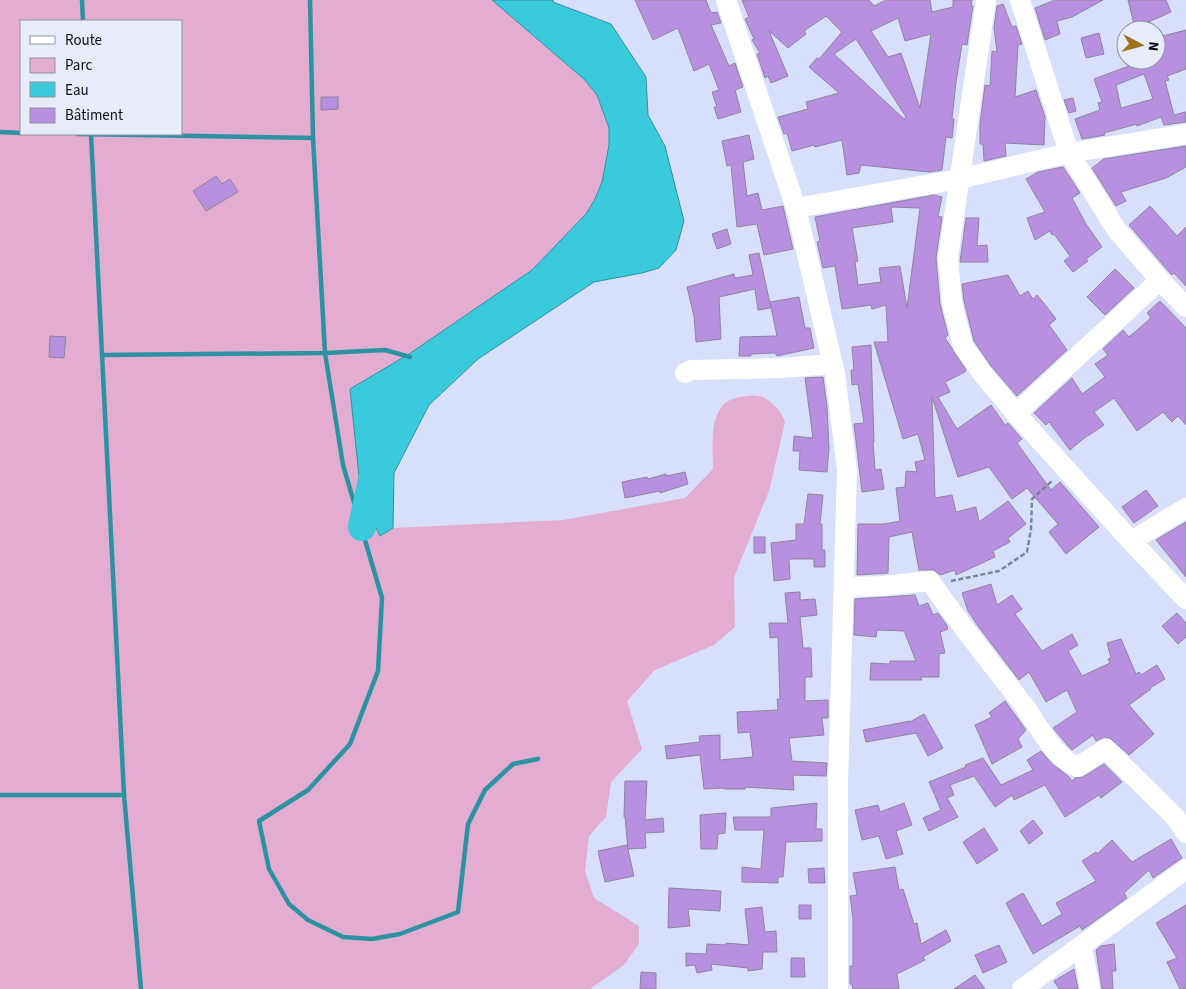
<svg xmlns="http://www.w3.org/2000/svg" width="1186" height="989" font-family="'Source Sans 3',sans-serif">
<style>
.green{fill:#e2add0;fill-rule:evenodd}
.water{fill:#3acadc;stroke:#2c92a2}
.lines{fill:none;stroke-linecap:round;stroke-linejoin:round}
.stream{stroke:#2c92a2;stroke-width:4.5}
.river{stroke:#3acadc;stroke-width:28}
.building{fill:#b890e0;stroke:#9182a1;fill-rule:evenodd}
.path{stroke:#7f8599;stroke-width:2.5;stroke-dasharray:5 2.5;stroke-linecap:butt}
.minor{stroke:#fff;stroke-width:20}
</style>
<rect width="100%" height="100%" fill="#d7dffa"/>
<path class="green" d="M0 0H492L585 80 597 95 609 128V145L602 182 595 199 586 214 532 270 409 354 350 389 380 536 393 528 563 520 685 498 713 469C713 455 711 430 716 418 717 414 721 407 724 404 731 397 753 393 762 397 771 400 782 412 785 422L769 491 734 577 735 627 714 645 655 670 627 701 642 749 611 782 606 817 589 836 585 871 594 898 639 926V944L624 965 590 989H0ZM21 21H181V134H21Z"/>
<path class="water" d="M492 0H553V2L611 24 646 77 648 115 665 146 684 221 676 250 659 268 642 273 594 282 478 359 429 405 394 473 393 528 380 536 361 496 350 389 409 354 532 270 586 214 595 199 602 182 609 145V128L597 95 585 80Z"/>
<g class="lines">
<g class="stream">
<path d="M82 0 83 21"/>
<path d="M0 132 21 133"/>
<path d="M78 134 313 138 310 0"/>
<path d="M91 134 124 795 141 989"/>
<path d="M313 138 325 353 343 465 382 598 378 671 350 744 308 790 259 821 269 869 289 904 308 920 343 937 372 939 400 934 458 912 468 824 485 790 513 764 538 759"/>
<path d="M102 355 325 353 385 350 410 357"/>
<path d="M0 795H124"/>
</g>
<path class="river" d="M362 527 374 470"/>
</g>
<g class="building">
<path d="M635 0H706L711 13 717 12 721 23 711 25 729 66 735 63 743 87 735 90 741 112 718 119 714 107H717L712 92 719 90 709 64 694 71 678 28 653 40Z"/>
<path d="M742 0H869L874 6 886 0H930L932 12 953 7V0H972L971 6H973L967 45 962 44 956 82 952 119H954L952 138 946 137 942 170 929 172 861 165 859 173 847 175 842 140 815 147 814 145 792 151 787 133 784 134 778 117 808 109 806 102 839 93 809 67 817 58 819 59 842 32 826 16 804 31 806 34 788 48 769 31 788 76 771 83 768 76 765 78 757 54 760 53 752 40 754 39 745 19 749 17ZM898 18 905 41 931 34 920 108 901 53 888 57 871 31ZM856 39 906 117 904 119 834 54Z"/>
<path d="M1055 0H1103L1072 17 1057 21 1060 34 1045 40 1035 8Z"/>
<path d="M1128 0H1166L1171 12 1135 28Z"/>
<path d="M1003 4 1012 27 1016 26 1022 44 1018 45 1015 97 1036 90 1045 117 1044 145 1005 143 1006 156 984 161 983 144H980V124L985 85 990 86 992 51 997 52 994 27 997 6Z"/>
<path d="M1186 30V69L1167 76 1169 80 1165 81 1174 115 1186 112V122L1164 125 1161 117 1137 126V124L1104 133 1105 135 1082 139 1075 119 1100 110 1098 103 1102 102 1094 79 1145 60H1156V56L1164 53 1159 37ZM1144 74 1153 99 1121 108 1116 85Z"/>
<path d="M1099 33 1104 54 1086 58 1081 38Z"/>
<path d="M321 97H338V109L321 110Z"/>
<path d="M1073 98 1076 111 1069 113 1064 100Z"/>
<path d="M749 135 754 159 743 162 747 196 758 193 762 210 783 206 793 249 764 255 757 224 737 227 731 165 727 166 722 141Z"/>
<path d="M1186 146V167L1166 178 1121 192 1126 201 1116 206 1092 168 1104 159Z"/>
<path d="M1063 167 1080 193 1072 198 1086 224 1102 247 1086 259 1088 261 1073 272 1064 261 1070 256 1054 234 1052 235 1050 231 1035 240 1027 218 1045 212 1026 179 1038 172Z"/>
<path d="M216 176 222 184 230 179 238 192 206 211 193 191Z"/>
<path d="M934 195 942 197 938 216 942 217 936 258 940 304 948 335 945 338 966 370 965 372 945 382 950 392 938 397 957 429 991 405 1005 425 1008 423 1022 439 1017 443 1051 490 1060 482 1099 527 1066 554 1049 532 1058 524 1027 488 1012 499 989 467 958 477 932 397 935 498 952 495 956 512 976 507 979 522 1008 501 1026 524 1008 538 1010 542 993 551 995 557 956 575 955 570 940 575 934 570H919L912 532 889 537 888 573 857 575 858 524H884L900 521 896 488 905 487 906 471 917 472 915 462 925 460 918 434 903 439 874 342H888L886 305 872 309 871 305 842 309 835 266 823 268 817 242 820 241 815 217ZM891 207 920 208 907 308 900 266 879 268 881 282 858 285 855 262 858 261 852 228 893 222Z"/>
<path d="M1150 206 1177 236 1186 227V286L1174 273 1172 275 1169 272 1129 225Z"/>
<path d="M966 218H979L977 246 987 245 988 262H960Z"/>
<path d="M727 229 731 244 717 249 712 234Z"/>
<path d="M759 253 771 308 758 310 755 289 719 297 721 339 696 342 694 316 687 287 734 274 735 278 753 275 749 255Z"/>
<path d="M1115 269 1134 288 1105 315 1087 297Z"/>
<path d="M1008 275 1020 296 1028 291 1033 299 1037 295 1047 307 1056 319 1049 325 1067 350 1017 396 991 366 974 341 964 301 962 284Z"/>
<path d="M799 297 805 328H810L814 348 777 356 775 353 751 354V356H739L740 337 777 336 770 302Z"/>
<path d="M1160 301 1186 328V425L1178 416 1172 422 1163 412 1137 431 1114 398 1094 412 1104 425 1083 439 1070 450 1049 422 1046 425 1034 413 1072 378 1082 394 1105 377 1095 364 1108 355 1103 349 1123 330 1129 337 1151 318 1147 313Z"/>
<path d="M50 336 66 337 64 358 49 357Z"/>
<path d="M871 345 874 442H873L875 470 881 469 884 489 862 492 854 424 864 423 858 384 852 385 851 370H854L852 347Z"/>
<path d="M823 377 827 406 829 449 827 472 799 470 800 451H793L794 436 813 438 805 378Z"/>
<path d="M685 472 688 484 660 493V491L625 498 622 482 647 477 648 479 666 474 667 476Z"/>
<path d="M1146 490 1158 506 1134 523 1122 507Z"/>
<path d="M808 494 823 495 820 524H822V550H825V567H814V559H789L790 579 774 581 771 543 796 540V524H804Z"/>
<path d="M1186 522V577L1156 540Z"/>
<rect x="754" y="537" width="11" height="16"/>
<path d="M991 584 997 605 1012 595 1022 609 1015 614 1042 651 1072 634 1078 645 1068 651 1082 676 1110 663 1108 659 1111 658 1107 643 1121 639 1136 674 1139 672 1141 675 1157 665 1165 679 1150 688 1151 689 1129 705 1154 734 1129 755 1110 738 1104 737 1096 741 1093 735 1072 750 1069 747 1053 728 1077 712 1067 690 1046 702 1029 672 1019 680 978 626 968 611 962 593Z"/>
<path d="M800 592V600L815 599 817 615 800 617 803 648H811L812 677H805V701L828 700V718H822L824 735 789 738 792 761 827 763 826 776 793 775 794 790 745 787V789H724V788L704 789 700 755 667 759 665 746 700 742 699 736 720 735V760L753 757 750 732 738 733 737 712 778 710 777 699H780L778 637 770 638 769 623H788L785 593Z"/>
<path d="M915 595 919 606 928 603 933 615 938 613 946 624 948 629 940 632 945 653 939 654V677H921L922 680H870L871 663 890 664V661H916L904 631 877 630 876 637 854 635 855 599Z"/>
<path d="M1177 613 1186 623V637L1178 644 1162 626Z"/>
<path d="M1005 701 1026 730 1018 739 1022 747 992 764 975 725 992 717 989 713Z"/>
<path d="M924 714 943 748 928 756 916 733 866 742 863 730 910 721V722Z"/>
<path d="M1041 751 1052 764 1068 776 1072 781 1075 778 1083 777 1104 764 1122 782 1101 798 1099 795 1065 817 1045 785 1014 800 1012 795 995 807 974 776 950 785 954 795 947 798 958 817 929 831 923 818 941 810 929 782 966 767 965 765 983 758 1001 785 1033 770 1027 760Z"/>
<path d="M625 781H647L645 820 663 818 664 832 645 833 646 848 628 849 625 817H624Z"/>
<path d="M817 803 816 829H822V841L786 842 783 877H778V883L742 882V867L761 869 764 830H735L733 817H771V808Z"/>
<path d="M904 803 912 825 896 831 903 854 886 859 879 836 862 840 855 810 878 805 880 812Z"/>
<path d="M726 813 725 833 718 834 717 849H701L700 815Z"/>
<path d="M1033 820 1043 833 1029 844 1020 831Z"/>
<path d="M984 828 998 850 977 864 963 842Z"/>
<path d="M1171 839 1182 858 1153 878 1149 870 1124 893 1127 898 1082 930 1080 926 1033 954 1006 903 1023 893 1042 926 1062 914 1056 903 1096 881 1082 861 1096 852 1097 854 1112 840 1132 862Z"/>
<path d="M627 845 634 876 605 882 598 851Z"/>
<path d="M895 867 899 890 903 889 914 924 917 923 921 944 946 930 951 941 923 957 925 960 897 974 899 989H853L852 984H850V966H853V918L850 896 857 895 853 873Z"/>
<path d="M824 868 825 883H809L808 869Z"/>
<path d="M669 888 721 891 720 911 688 909 690 926 668 928Z"/>
<rect x="799" y="905" width="12" height="14"/>
<path d="M1186 905V989H1180L1167 962 1177 958 1156 923Z"/>
<path d="M762 907 765 932 776 931 777 952H763L762 969 748 971V968L711 964 712 970 697 973 695 965 686 966V953L706 954 707 944 726 945V943L749 945 745 909Z"/>
<path d="M1114 944 1116 971H1112L1113 989H1102L1096 950 1101 946Z"/>
<path d="M999 945 1007 962 983 973 975 955Z"/>
<path d="M791 958H804L805 977H791Z"/>
<path d="M1074 969 1078 989H1059L1054 981Z"/>
<path d="M641 972 656 973V989H640Z"/>
<path d="M975 975 985 989H954Z"/>
</g>
<g class="lines">
<path class="path" d="M951 581 999 571 1027 552 1031 529 1032 499 1053 480"/>
<g class="minor">
<path d="M726 0 796 208 835 373 847 470 838 783V989"/>
<path d="M986 0 948 257 952 303 963 346 982 373 1017 415 1131 541 1186 599"/>
<path d="M1020 0 1069 153 1116 229 1160 280 1186 307"/>
<path d="M796 208 959 179 1069 153 1186 134"/>
<path d="M685 373 692 370 781 368 833 364"/>
<path d="M1017 415 1025 405 1160 280"/>
<path d="M1131 541 1186 508"/>
<path d="M844 587 882 586 930 581C960 625 993 665 1025 707 1041 729 1052 755 1077 767L1106 749 1175 817 1186 833"/>
<path d="M1082 947 1090 989"/>
<path d="M1022 989 1186 869"/>
</g>
</g>
<rect x="20" y="20" width="162" height="115" fill="#e8ecfa" stroke="#9093a0"/>
<rect x="30" y="36" width="25" height="8" fill="#ffffff" stroke="#9093a0"/>
<text x="65" y="45" font-size="15" fill="#0b0e19">Route</text>
<rect x="30" y="58" width="25" height="15" fill="#e2add0" stroke="#9093a0"/>
<text x="65" y="70" font-size="15" fill="#0b0e19">Parc</text>
<rect x="30" y="82" width="25" height="15" fill="#3acadc" stroke="#9093a0"/>
<text x="65" y="95" font-size="15" fill="#0b0e19">Eau</text>
<rect x="30" y="108" width="25" height="15" fill="#b890e0" stroke="#9093a0"/>
<text x="65" y="120" font-size="15" fill="#0b0e19">Bâtiment</text>
<g transform="translate(1141 45) rotate(96)"><circle r="24" fill="#e8ecfa" stroke="#9093a0"/>
<path d="M0-4L9 19L0 12L-9 19Z" fill="#9c7220"/>
<text y="-8" font-size="14" font-weight="bold" text-anchor="middle" fill="#0b0e19">N</text>
</g>
</svg>
